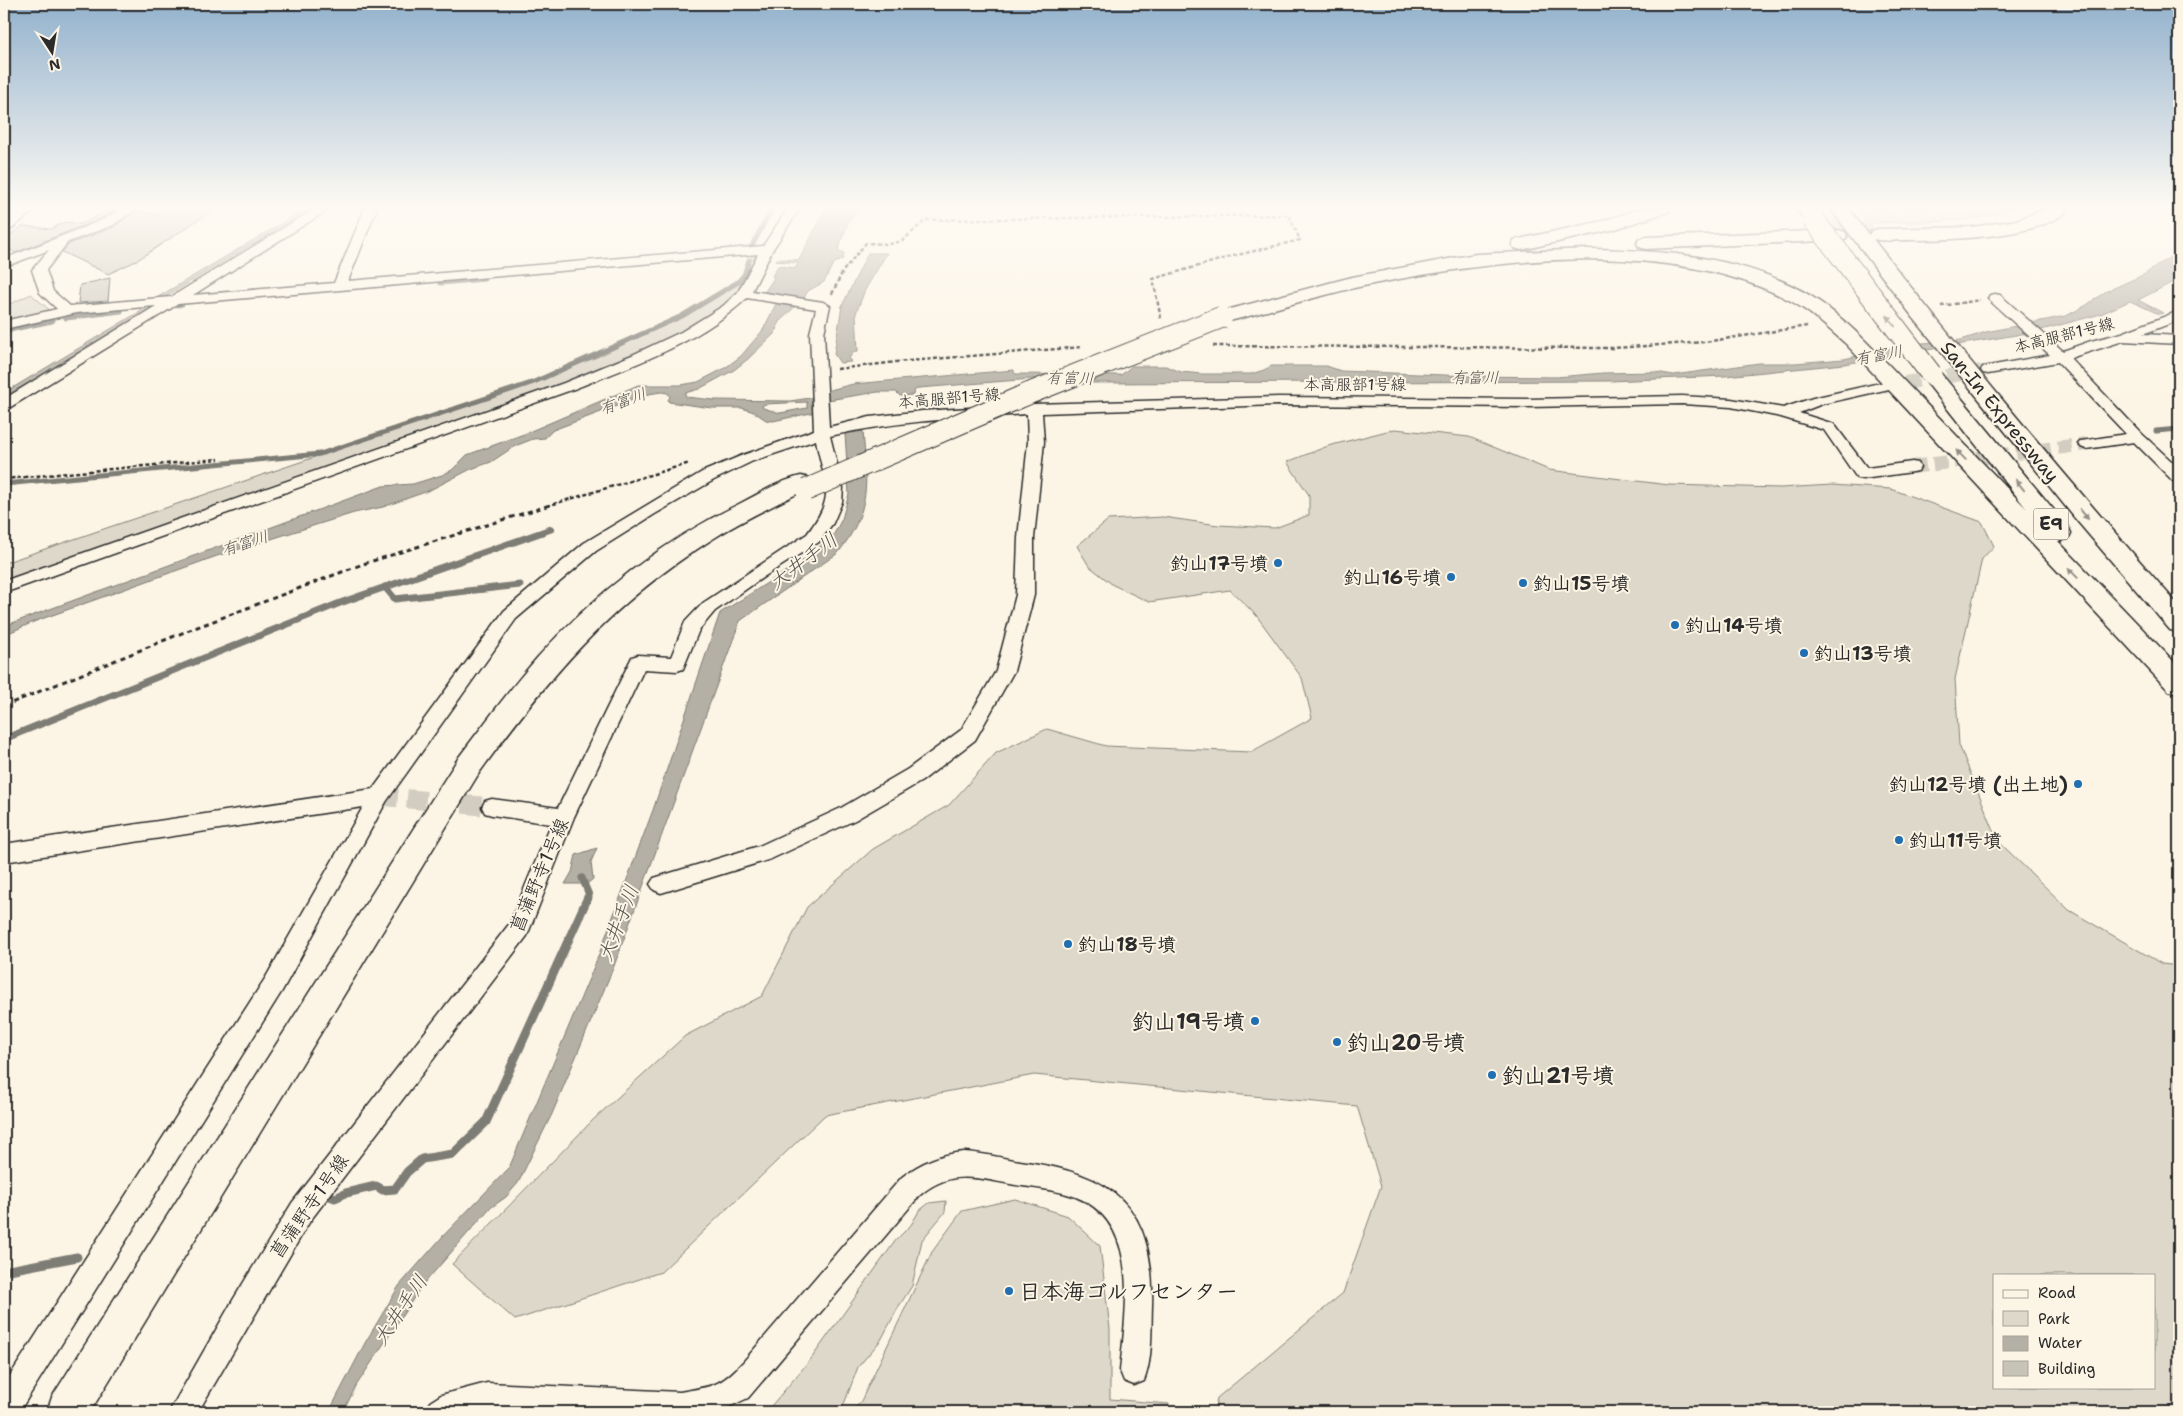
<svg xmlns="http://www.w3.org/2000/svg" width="2183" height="1416" font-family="'Shantell Sans','Klee One',sans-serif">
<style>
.green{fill:#ded8ca;stroke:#84827a;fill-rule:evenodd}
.water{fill:#b4b0a5;stroke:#7d7b74;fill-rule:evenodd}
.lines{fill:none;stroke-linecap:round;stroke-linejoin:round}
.stream-far2{stroke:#7d7b74;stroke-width:5}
.stream-far1{stroke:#7d7b74;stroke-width:7}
.stream{stroke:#7d7b74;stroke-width:9}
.building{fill:#c8c3b7;stroke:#2b2b2b}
.minor-tunnel-far1{stroke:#d2cdc0;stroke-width:14;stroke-dasharray:14 7;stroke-linecap:butt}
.minor-tunnel{stroke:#d2cdc0;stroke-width:19;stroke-dasharray:19 9;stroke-linecap:butt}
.motorway-tunnel{stroke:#d2cdc0;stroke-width:21;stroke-dasharray:21 10;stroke-linecap:butt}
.minor-casing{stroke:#2b2b2b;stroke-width:3}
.primary-casing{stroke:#2b2b2b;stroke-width:3}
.motorway-casing{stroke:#2b2b2b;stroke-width:3}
.path-far1{stroke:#2b2b2b;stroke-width:2.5;stroke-dasharray:4 2.5;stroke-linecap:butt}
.path{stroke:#2b2b2b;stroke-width:3;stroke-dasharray:5 4;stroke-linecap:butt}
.minor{fill:#fcf5e5;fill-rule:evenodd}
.primary{fill:#fcf5e5;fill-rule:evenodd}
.motorway{fill:#fcf5e5;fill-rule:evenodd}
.motorway-bridge-casing{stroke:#2b2b2b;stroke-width:23;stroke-linecap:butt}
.motorway-bridge{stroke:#fcf5e5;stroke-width:21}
.oneway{fill:#949088}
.poi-dot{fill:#1f6fb2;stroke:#fcf5e5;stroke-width:2}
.labels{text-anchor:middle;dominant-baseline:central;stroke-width:4;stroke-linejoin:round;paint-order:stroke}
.far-street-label{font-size:16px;fill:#2b2b2b;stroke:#fcf5e5}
.far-water-label{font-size:16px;font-style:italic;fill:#545350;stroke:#fcf5e5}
.shield{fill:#fcf5e5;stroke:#6a6863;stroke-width:1}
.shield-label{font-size:18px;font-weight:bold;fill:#2b2b2b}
.street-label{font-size:19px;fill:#2b2b2b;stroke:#fcf5e5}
.poi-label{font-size:19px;font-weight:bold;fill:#2b2b2b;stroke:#fcf5e5;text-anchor:start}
.water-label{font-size:20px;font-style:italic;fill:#545350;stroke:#fcf5e5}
.near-poi-label{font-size:22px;font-weight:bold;fill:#2b2b2b;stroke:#fcf5e5;text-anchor:start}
</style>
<rect width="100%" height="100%" fill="#fcf5e5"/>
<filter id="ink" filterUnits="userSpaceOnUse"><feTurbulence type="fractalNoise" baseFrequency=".02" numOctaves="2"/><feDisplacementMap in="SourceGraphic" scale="10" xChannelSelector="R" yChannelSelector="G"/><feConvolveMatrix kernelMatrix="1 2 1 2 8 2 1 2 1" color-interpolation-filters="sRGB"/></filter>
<g filter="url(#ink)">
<g class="green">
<path d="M1857 208H2015C1972 225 1914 221 1868 223Z"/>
<path d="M753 254 758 255 738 296 720 312 650 349 535 396 4 584V563L535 382 597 357 684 316 739 283 745 275Z"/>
<path d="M31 294 52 312 4 323V308L6 306Z"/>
<path d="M1395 429 1469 437 1549 470 1669 485 1780 488 1832 485 1891 489 1982 522 1994 546 1982 559 1955 679 1959 745 1998 841 2069 910 2162 964 2179 966V1412H1214L1217 1398 1343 1293 1381 1186 1357 1106 1034 1075 825 1115 661 1272 515 1320 452 1264 594 1119 685 1036 762 996 807 907 873 849 949 805 996 753 1047 729 1106 746 1251 752 1312 718 1302 678 1256 615 1230 590 1149 602 1113 585 1089 566 1077 546 1108 520 1163 517 1218 525 1275 528 1309 515V495L1287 462 1328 446ZM1994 1275H2154V1387H1994Z"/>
<path d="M1015 1199 1068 1216 1100 1246 1110 1329V1399L1169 1404V1412H853L861 1401 932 1252 962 1211Z"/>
<path d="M946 1201 945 1212 922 1240 912 1286 899 1306 881 1340 858 1367 841 1412H766L811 1359 896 1240 911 1225 919 1211 929 1203Z"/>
</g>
<g class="water">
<path d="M307 208H312L165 297H158Z"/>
<path d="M826 208H857L848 223 838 250 844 253 843 259 833 264 824 282 808 291 803 299 779 322 775 333 748 359 734 370 699 389 685 393 686 397 714 400 790 401 810 398 830 390 853 384 1014 370V373L1016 374 1121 375 1132 366H1166L1181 372 1202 374H1251L1264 370 1271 366H1326L1341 371 1471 376 1557 377 1603 373 1655 372 1674 375 1759 363H1795L1844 359 1909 344 1961 340 1986 332 2066 316 2085 306 2105 292 2145 274 2179 251V279L2138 300 2163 313 2159 314 2130 301 2101 314 2034 332 1844 364 1725 376 1610 381 1092 383 1093 379 1044 378 919 388 914 391 913 395 900 396 896 392H878L828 400 811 413 773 421 766 420 754 412 742 408H712L669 402 668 400 670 397 668 393 661 392 649 394 553 430 545 438 533 439 515 446 491 462 471 469 428 491 383 507 354 513 217 556 36 621 4 635V626L383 486 413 484 442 475 452 470 467 455 524 434 638 385H681L698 382 725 368 741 356 763 330 776 304V301L763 294 774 278 772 276 778 266 796 268 798 263 776 261 777 259 799 260ZM807 402V408L780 413 763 408 762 406 765 404Z"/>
<path d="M868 253H887L865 290 856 313 858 351 854 352 849 358 851 362 840 363 834 354 842 306Z"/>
<path d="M144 309 150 310 4 398V393Z"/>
<path d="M863 431C867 483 872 510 838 553L740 621 614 966 552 1114 518 1183 506 1197 489 1209 421 1287 356 1386 343 1412H329L365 1343 399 1286 443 1236 509 1168 596 962 653 810 720 613 808 557 834 534 842 519 849 494 845 434Z"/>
<path d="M597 848 591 862 593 879 587 884H565L572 872 576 855Z"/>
</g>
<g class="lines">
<g class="stream-far2">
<path d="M753 244 772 208"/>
<path d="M440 283 484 279"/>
<path d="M178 305 182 304"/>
<path d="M66 318 121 311"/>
<path d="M4 331 52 321"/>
<path d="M2156 431 2179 429"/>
<path d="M4 484 320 454 534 382 682 316 738 282 744 275 749 260"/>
</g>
<g class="stream-far1">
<path d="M385 587 395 599 520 585"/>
<path d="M4 739 340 603 551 529"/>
<path d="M582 878 589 895 587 899"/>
</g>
<g class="stream">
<path d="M330 1196 335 1198 346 1193 376 1186 383 1190 395 1189 407 1172 422 1159 453 1154 486 1122 588 897"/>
<path d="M4 1271 77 1257"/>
</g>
</g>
<g class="building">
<path d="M170 208H216L136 261 108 274 62 252 69 244 114 227 135 211 155 215Z"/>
<path d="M111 209 115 211 104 217 15 253 4 244V239L23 226 51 229 65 222 81 224Z"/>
<path d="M110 278 108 301 78 303 80 285Z"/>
</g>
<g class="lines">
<g class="minor-tunnel-far1">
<path d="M1884 386 1988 370"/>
<path d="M1912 467 2086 444"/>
</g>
<path class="minor-tunnel" d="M379 796 492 807"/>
<path class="motorway-tunnel" d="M1833 228 1873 227"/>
<defs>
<g id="minor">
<path d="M122 208H137L113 225 68 242 46 270 53 291 70 306 171 297 316 208H331L193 295 334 283 365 208H377L348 281 763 246 788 208H800L773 249 752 291 823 302 830 306 824 333 829 427 870 417 922 411 1034 404 1278 397 1528 399 1682 396 1731 399 1783 408 1813 398 1884 382 1889 383 1891 386 1889 389 1822 404 1799 413 1834 424 1867 468 1912 462 1918 463 1920 467 1918 471 1912 472 1863 479 1857 478 1824 430 1781 417 1731 407 1682 404 1528 407 1278 405 1042 413 1044 442 1034 538V595L1014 671 975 740 922 781 855 820 771 859 661 893 654 890 650 884 654 878 759 846 841 808 908 769 961 730 996 671 1016 595 1018 538 1028 442 1027 414C961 418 895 421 830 436L843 488 842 502 833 523 819 542 765 576 715 611 699 630 683 669 677 671 644 669 574 817 527 936 310 1221 198 1412H169L233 1300 292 1203 510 923 551 824 492 815 485 813 482 807 485 801 492 799 558 808 632 657 638 655 671 657 685 622 703 603 807 534C838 493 824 485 816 440L753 461 714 480 655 514 596 551 516 619 386 802 282 991 19 1412H4V1385L266 977 363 807 4 862V844L373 789 504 611 584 543 702 472 743 455 814 430 810 333 816 309 747 298C699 343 634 365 574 389L4 593V581L564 383 632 355 681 332 723 306 738 292 758 254 178 304 9 408 4 409V399L156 306 77 313 4 329V321L57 309 40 293 32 270 49 250 4 267V259L105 219Z"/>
<path d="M1995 294 2000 295 2063 351 2091 341 2122 333 2179 311V320L2143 334 2179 336V344L2123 341 2070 358 2142 434 2179 468V482L2173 481 2134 442 2086 449 2081 447 2078 444 2081 441 2126 434 2058 362 1988 374 1983 373 1981 370 1983 367 2050 355 1990 301 1988 298 1990 295Z"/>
<path d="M964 1152C983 1153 1001 1158 1020 1161 1114 1174 1155 1205 1152 1306 1151 1329 1153 1359 1144 1381L1134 1385 1124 1381 1120 1371C1125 1315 1143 1223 1076 1197 1055 1189 1032 1188 1010 1184 975 1177 949 1170 920 1195L748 1398 718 1412H426L430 1402 441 1395 487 1383 680 1392C713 1386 720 1387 744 1361L902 1177C920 1163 941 1154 964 1152Z"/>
</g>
<path id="primary" d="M16 208H37L10 230 4 231V218Z"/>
<g id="motorway">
<path d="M1643 208H1671L1668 212 1612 230 1521 250 1514 248 1512 244 1514 240 1602 221Z"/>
<path d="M1796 208H1814L1822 219 1819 223 1813 224 1807 223Z"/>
<path d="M1830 208H1848L1869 235 1871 231 1878 229 1972 227 2017 220 2047 208H2069C2048 238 1945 240 1911 240 1898 240 1885 242 1873 239 1971 365 2074 487 2179 606V632L2170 630 2078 522 1912 316Z"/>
<path d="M1838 230 1845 232 1847 236 1845 240 1646 249 1639 247 1637 243 1639 239 1646 237Z"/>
<path d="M1588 249C1663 250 1744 256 1811 296 1847 319 1876 352 1906 383 1946 425 1986 466 2026 508L1920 374 1924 370 1931 368 1938 370 2068 527 2071 533 2068 539 2058 541 2179 667V694L2169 691 1846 344C1828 328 1810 311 1789 300 1665 236 1486 260 1354 288 1310 298 1266 312 1222 323L1215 321 1212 317 1215 313 1352 277 1459 257 1476 254Z"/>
<path d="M801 476 809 478 813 483 809 488C775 505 740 521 708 542 609 605 547 679 479 773L90 1412H47L52 1397 459 757C484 724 509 690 537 658 593 595 663 541 739 504 759 494 779 481 801 476Z"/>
</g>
</defs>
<use href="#minor" class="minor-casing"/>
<use href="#primary" class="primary-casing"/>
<use href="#motorway" class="motorway-casing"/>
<g class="path-far1">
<path d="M832 294 843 271 866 243 889 244 902 241 926 220 1289 215 1300 240 1233 256 1153 279 1161 319"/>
<path d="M1941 306 1980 300"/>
<path d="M1213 346 1614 348 1705 342 1807 326"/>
<path d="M837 369 896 362 1082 347"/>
<path d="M4 479 219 459"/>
<path d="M547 506 690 463"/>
</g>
<path class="path" d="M4 706 187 631 363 564 550 505"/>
<use href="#minor" class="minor"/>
<use href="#primary" class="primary"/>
<use href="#motorway" class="motorway"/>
<defs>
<g id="motorway-bridge">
<path d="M1813 219 1931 374"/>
<path d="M806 490 1030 393 1222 317"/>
</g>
</defs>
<use href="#motorway-bridge" class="motorway-bridge-casing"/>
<use href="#motorway-bridge" class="motorway-bridge"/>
</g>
<defs><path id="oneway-solid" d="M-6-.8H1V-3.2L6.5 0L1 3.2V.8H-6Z" transform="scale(1.25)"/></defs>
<g class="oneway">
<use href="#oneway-solid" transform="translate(1891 321) rotate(-127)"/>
<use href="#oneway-solid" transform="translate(1961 455) rotate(-134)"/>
<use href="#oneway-solid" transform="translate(2020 485) rotate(-128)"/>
<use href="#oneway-solid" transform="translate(2084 514) rotate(50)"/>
<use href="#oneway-solid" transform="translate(2073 573) rotate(-134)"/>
</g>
</g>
<linearGradient id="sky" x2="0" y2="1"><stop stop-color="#93b2cd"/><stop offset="0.51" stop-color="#fefaf3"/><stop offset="1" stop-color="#fefaf3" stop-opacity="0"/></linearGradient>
<rect width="2183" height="406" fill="url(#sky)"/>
<g class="poi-dot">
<circle cx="1278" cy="563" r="5"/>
<circle cx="1451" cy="577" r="5"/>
<circle cx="1523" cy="583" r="5"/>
<circle cx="1675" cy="625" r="5"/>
<circle cx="1804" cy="653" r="5"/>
<circle cx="2078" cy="784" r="5"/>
<circle cx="1899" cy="840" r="5"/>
<circle cx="1068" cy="944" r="5"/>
<circle cx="1255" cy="1021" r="5"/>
<circle cx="1337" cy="1042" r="5"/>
<circle cx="1492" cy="1075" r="5"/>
<circle cx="1009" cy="1291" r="5"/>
</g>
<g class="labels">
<g class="far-street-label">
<text transform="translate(2064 335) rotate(-14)">本高服部1号線</text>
<text x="1355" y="384">本高服部1号線</text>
<text transform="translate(949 398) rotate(-5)">本高服部1号線</text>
</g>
<g class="far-water-label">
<text transform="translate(1879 355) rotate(-10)">有富川</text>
<text x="1475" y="377">有富川</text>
<text transform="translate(1070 378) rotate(1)">有富川</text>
<text transform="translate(623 401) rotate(-20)">有富川</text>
<text transform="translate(245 543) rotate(-18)">有富川</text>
</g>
<rect class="shield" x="2033.5" y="508.5" width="35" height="31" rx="4"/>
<g class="shield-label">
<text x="2051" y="524">E9</text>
</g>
<g class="street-label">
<text transform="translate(2000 412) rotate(51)">San-In Expressway</text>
<text transform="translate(539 875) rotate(-67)">菖蒲野寺1号線</text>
<text transform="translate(309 1206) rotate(-55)">菖蒲野寺1号線</text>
</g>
<g class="poi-label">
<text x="1268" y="563" text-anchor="end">釣山17号墳</text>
<text x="1441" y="577" text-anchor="end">釣山16号墳</text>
<text x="1533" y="583">釣山15号墳</text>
<text x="1685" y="625">釣山14号墳</text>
<text x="1814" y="653">釣山13号墳</text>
<text x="2068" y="784" text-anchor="end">釣山12号墳 (出土地)</text>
<text x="1909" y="840">釣山11号墳</text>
<text x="1078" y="944">釣山18号墳</text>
</g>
<g class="water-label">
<text transform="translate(803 561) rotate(-37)">大井手川</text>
<text transform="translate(618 923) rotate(-69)">大井手川</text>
<text transform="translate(400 1310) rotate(-56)">大井手川</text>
</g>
<g class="near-poi-label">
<text x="1245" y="1021" text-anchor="end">釣山19号墳</text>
<text x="1347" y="1042">釣山20号墳</text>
<text x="1502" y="1075">釣山21号墳</text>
<text x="1019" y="1291">日本海ゴルフセンター</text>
</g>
</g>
<rect width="2183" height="1416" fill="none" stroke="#fcf5e5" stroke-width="20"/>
<rect x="10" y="10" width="2163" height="1396" fill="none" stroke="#2b2b2b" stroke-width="2" filter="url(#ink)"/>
<rect x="1993" y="1274" width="162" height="115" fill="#fcf5e5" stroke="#a8a49b"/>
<rect x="2003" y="1290" width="25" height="8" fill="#fcf5e5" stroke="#a8a49b"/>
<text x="2038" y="1298" font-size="15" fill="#2b2b2b">Road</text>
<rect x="2003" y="1311" width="25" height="15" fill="#ded8ca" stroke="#a8a49b"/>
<text x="2038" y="1324" font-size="15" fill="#2b2b2b">Park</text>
<rect x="2003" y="1336" width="25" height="15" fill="#b4b0a5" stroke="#a8a49b"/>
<text x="2038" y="1348" font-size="15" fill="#2b2b2b">Water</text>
<rect x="2003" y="1361" width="25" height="15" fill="#c8c3b7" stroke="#a8a49b"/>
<text x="2038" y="1374" font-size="15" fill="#2b2b2b">Building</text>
<g transform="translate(52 52) rotate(168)" stroke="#fcf5e5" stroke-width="4" paint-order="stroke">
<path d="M0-4L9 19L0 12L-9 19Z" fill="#2b2b2b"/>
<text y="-8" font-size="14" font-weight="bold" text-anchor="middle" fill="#2b2b2b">N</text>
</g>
</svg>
